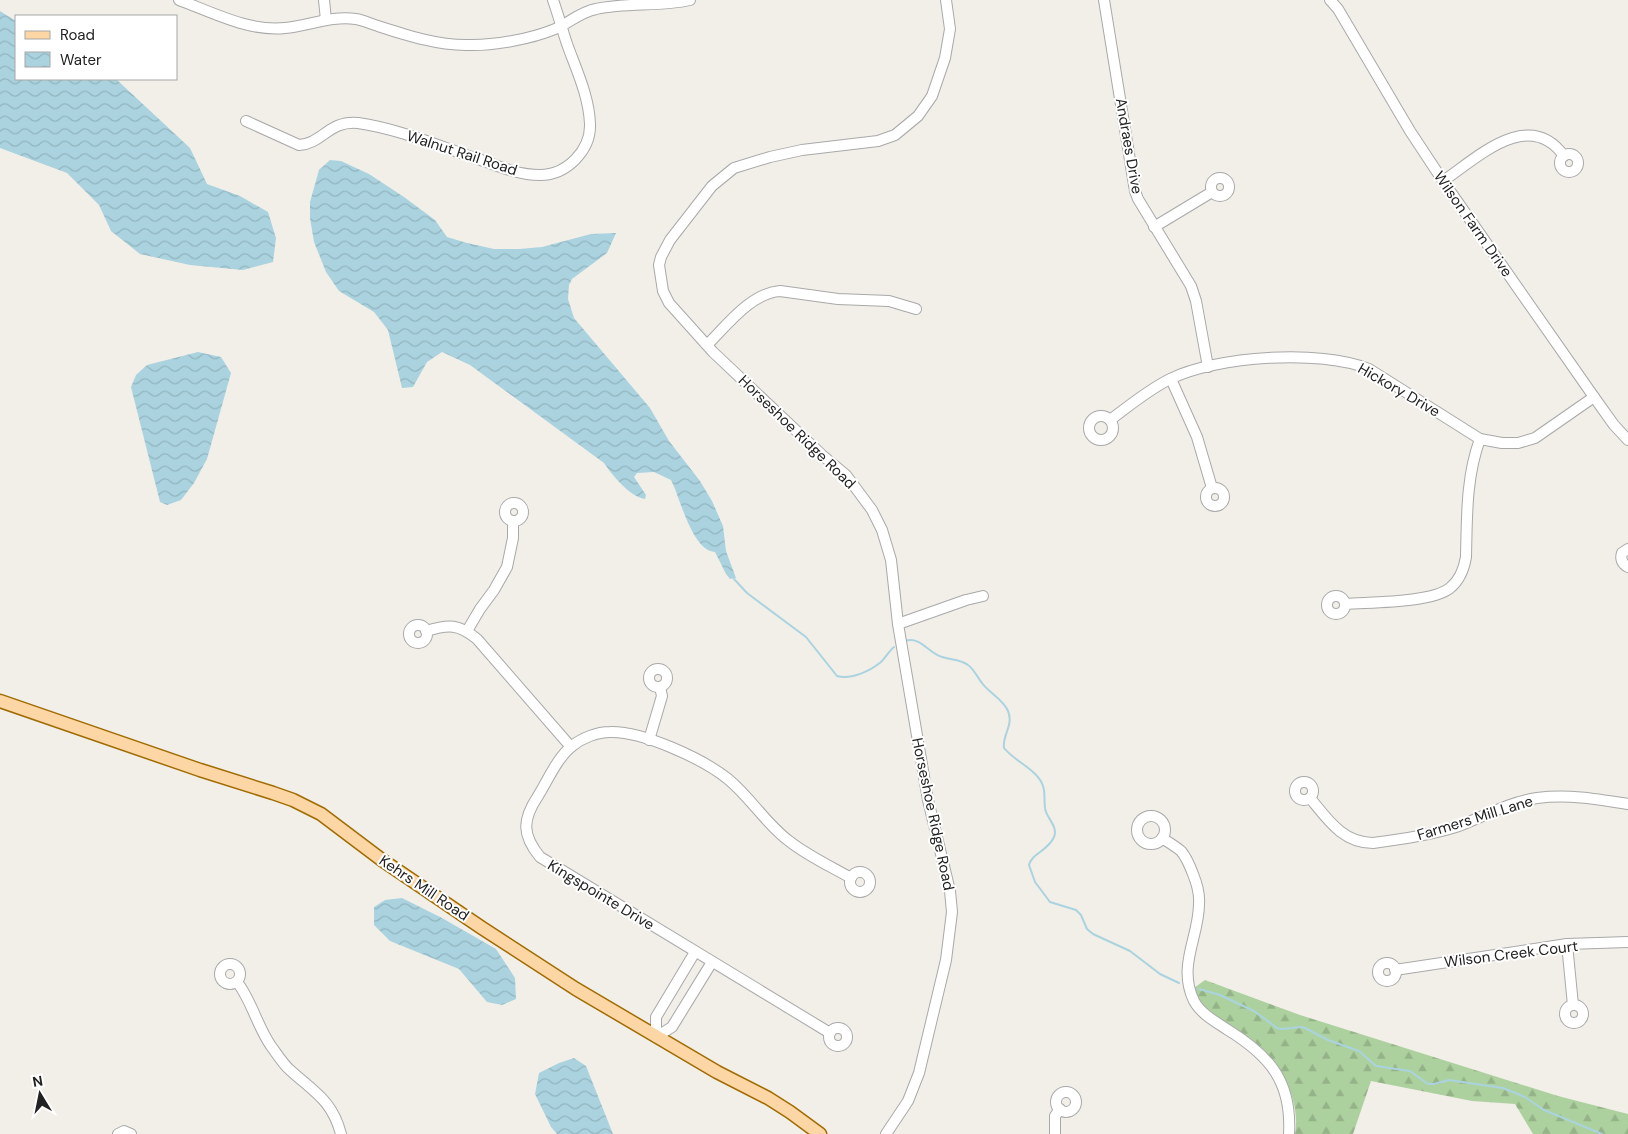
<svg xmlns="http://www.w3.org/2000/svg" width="1628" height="1134" font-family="'DM Sans',sans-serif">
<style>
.forest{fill:url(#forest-firs)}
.water{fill:url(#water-waves)}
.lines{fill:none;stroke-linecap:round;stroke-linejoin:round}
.stream{stroke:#aad3df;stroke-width:2}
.minor-casing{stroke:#a9a9a9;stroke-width:12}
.major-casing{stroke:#a06b00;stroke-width:15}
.minor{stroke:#fff;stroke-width:10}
.major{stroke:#fcd6a4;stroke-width:12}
.labels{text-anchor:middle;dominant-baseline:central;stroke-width:4;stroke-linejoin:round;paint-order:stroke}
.street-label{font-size:15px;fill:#222;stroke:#fff}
</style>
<defs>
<pattern id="forest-firs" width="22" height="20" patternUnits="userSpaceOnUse" patternTransform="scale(1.25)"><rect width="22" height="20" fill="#add19e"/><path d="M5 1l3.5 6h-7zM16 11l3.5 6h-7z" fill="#95b388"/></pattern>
<pattern id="water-waves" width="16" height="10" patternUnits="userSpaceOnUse" patternTransform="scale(1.25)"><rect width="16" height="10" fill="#aad3df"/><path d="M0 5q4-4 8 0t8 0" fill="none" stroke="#92b5bf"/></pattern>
</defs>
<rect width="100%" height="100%" fill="#f2efe9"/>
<path class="forest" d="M1205 980 1300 1015 1558 1096 1628 1114V1134H1533L1515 1104 1472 1101 1371 1081 1353 1134H1295C1301 1101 1281 1063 1256 1043 1239 1029 1217 1022 1203 1005 1199 1001 1197 994 1194 988Z"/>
<g class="water">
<path d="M0 11 16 21V79H116L190 148 207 184 240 196 268 212 276 238 273 262 243 270 190 265 140 254 111 231 99 205 67 173 0 148Z"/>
<path d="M330 160 341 161 369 174 404 197 435 220 447 237 467 243 494 249H519L542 247 591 234 616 233 607 253 572 279 569 285 568 299 574 318 650 408 669 441 700 481 712 501 723 526 726 551 736 578 730 579 726 574 715 552C692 551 680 497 671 480L654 472 637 473 634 477 646 495 645 499C629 496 613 476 604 463L470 365 442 352 427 362 413 387 402 388 388 330 374 312 339 291 326 272 314 242 310 218V202L319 170Z"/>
<path d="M198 352 221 357 231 373 207 459 194 483 181 500 167 505 160 502 131 387 136 375 147 365Z"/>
<path d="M402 898 442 918 496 949 515 978 516 999 502 1005 487 1002 459 969 390 941 374 925V907L385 900Z"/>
<path d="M574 1058 586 1066 613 1134H557L551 1127 535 1094 539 1073 559 1063Z"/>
</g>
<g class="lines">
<g class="stream">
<path d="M734 579 747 593 806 637 837 676C851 680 870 671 881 662 886 657 889 651 894 647"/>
<path d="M905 641C921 636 928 653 942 657 951 660 960 659 968 665 974 669 977 677 982 683 989 693 1003 699 1008 711 1014 725 1002 735 1004 748 1014 761 1038 770 1043 786 1046 794 1043 804 1046 812 1049 820 1058 828 1054 837 1048 851 1032 853 1029 865L1035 882 1050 902 1076 910 1081 915 1087 929 1093 934 1130 951 1160 974 1179 983"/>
<path d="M1199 989 1220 995 1254 1011 1277 1028 1282 1029 1301 1027 1305 1028 1328 1040 1359 1051 1376 1066 1410 1071 1428 1084H1434L1449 1080 1503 1088 1525 1097 1544 1110 1602 1134"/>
</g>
<defs>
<g id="minor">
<path d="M179 0C212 12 249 32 285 28 308 26 332 15 356 19 363 20 371 24 378 26 406 35 436 45 466 45 493 46 531 39 555 29 569 23 580 12 596 9 627 2 659 7 690 0"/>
<path d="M324 0 326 20"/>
<path d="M1104 0 1135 191 1138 199 1191 286 1196 301 1208 367"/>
<path d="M1330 0 1338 9 1410 131 1443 181 1594 397 1614 425 1628 440"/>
<path d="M246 121 299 145C322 144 329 120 358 123 400 129 441 147 481 160 500 167 519 175 540 175 567 175 591 150 590 124 589 96 576 69 567 44 562 29 558 14 553 0"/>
<circle cx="1569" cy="163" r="9"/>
<circle cx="1220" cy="187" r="9"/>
<path d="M1443 181C1477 158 1529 107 1564 156"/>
<path d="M1154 227 1212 192"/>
<path d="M707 345C727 325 751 293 780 291L838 299 889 301 916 309"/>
<path d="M1171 379 1197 437 1212 488"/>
<circle cx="1101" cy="428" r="12"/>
<path d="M1110 420C1129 406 1148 390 1170 379 1217 356 1320 349 1369 369L1480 439 1502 443H1518L1535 438 1594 397"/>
<circle cx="1215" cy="497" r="9"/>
<circle cx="514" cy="512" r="9"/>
<path d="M1628 549 1622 553C1620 559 1622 564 1628 567"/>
<circle cx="1336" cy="605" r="9"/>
<path d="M1346 604C1371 602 1431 603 1450 588 1460 580 1464 569 1466 557 1467 517 1466 477 1480 439"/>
<path d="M898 624 966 600 983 596"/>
<circle cx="418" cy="634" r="9"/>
<path d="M426 631C449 624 459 624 477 639L571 747"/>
<path d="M467 631 480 609 494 590 507 567 513 538V521"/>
<circle cx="658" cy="678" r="9"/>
<path d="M649 740 662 696 660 687"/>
<circle cx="1304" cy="791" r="9"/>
<path d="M1310 798C1328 820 1343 843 1373 843 1402 839 1431 835 1459 826 1485 816 1509 802 1537 798 1569 794 1597 799 1628 804"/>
<circle cx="1151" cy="830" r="14"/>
<path d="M1162 838C1168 842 1175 846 1181 851 1187 858 1190 866 1193 874 1197 884 1200 893 1199 904 1199 937 1177 966 1194 1001 1201 1014 1216 1022 1228 1030 1270 1056 1292 1082 1289 1134"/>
<circle cx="860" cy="882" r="10"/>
<path d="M1567 944 1573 1005"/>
<circle cx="1387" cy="972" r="9"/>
<circle cx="230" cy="974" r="10"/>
<path d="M1395 970 1567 944 1628 942"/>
<path d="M237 982C251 999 257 1026 271 1046 277 1054 283 1064 290 1070 314 1092 332 1100 341 1134"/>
<circle cx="1574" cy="1014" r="9"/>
<circle cx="838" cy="1037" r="9"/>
<path d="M830 1033 540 857C522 835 522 820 538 796 548 780 557 758 572 746 582 738 597 732 610 732 643 731 703 759 728 779 751 798 766 824 789 841 808 856 830 866 851 878"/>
<path d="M656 1037V1017L695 952"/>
<path d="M656 1037 672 1027 712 962"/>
<circle cx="1066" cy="1102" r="10"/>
<path d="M118 1134 124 1131 131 1134"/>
<path d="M886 1134 908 1101 919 1073 946 960 952 912 950 891 928 800 898 624 891 560 882 530 872 510 846 475 822 455 713 352 669 303 663 291 659 265 661 257 670 240 712 186 734 168 770 157 802 150 878 141 895 135 918 116 932 96 945 58 950 29 946 0"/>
<path d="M1055 1134V1116L1060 1109"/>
</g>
<path id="major" d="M0 701 200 770 273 793 293 800 321 814 382 860 482 928 576 989 717 1072 768 1098 790 1112 820 1134"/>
</defs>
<use href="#minor" class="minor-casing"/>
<use href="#major" class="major-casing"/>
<use href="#minor" class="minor"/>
<use href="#major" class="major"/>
</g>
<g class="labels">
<g class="street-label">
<text transform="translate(1129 146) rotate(80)">Andraes Drive</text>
<text transform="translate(462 153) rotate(18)">Walnut Rail Road</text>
<text transform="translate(1473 224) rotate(55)">Wilson Farm Drive</text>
<text transform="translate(1399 390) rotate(30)">Hickory Drive</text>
<text transform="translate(797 432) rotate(44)">Horseshoe Ridge Road</text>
<text transform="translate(933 814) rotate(78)">Horseshoe Ridge Road</text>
<text transform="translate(1475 818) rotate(-17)">Farmers Mill Lane</text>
<text transform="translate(424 888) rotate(34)">Kehrs Mill Road</text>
<text transform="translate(601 895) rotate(31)">Kingspointe Drive</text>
<text transform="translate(1511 954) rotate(-7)">Wilson Creek Court</text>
</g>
</g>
<rect x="15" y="15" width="162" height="65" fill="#ffffff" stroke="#a7a7a7"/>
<rect x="25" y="31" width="25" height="8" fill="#fcd6a4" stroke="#a7a7a7"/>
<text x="60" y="40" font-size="15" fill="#222222">Road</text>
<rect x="25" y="52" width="25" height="15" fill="url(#water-waves)" stroke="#a7a7a7"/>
<text x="60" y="65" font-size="15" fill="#222222">Water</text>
<g transform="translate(40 1094) rotate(350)" stroke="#ffffff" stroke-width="4" paint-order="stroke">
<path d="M0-4L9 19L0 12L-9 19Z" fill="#222222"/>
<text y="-8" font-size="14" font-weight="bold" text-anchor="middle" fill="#222222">N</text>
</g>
</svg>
